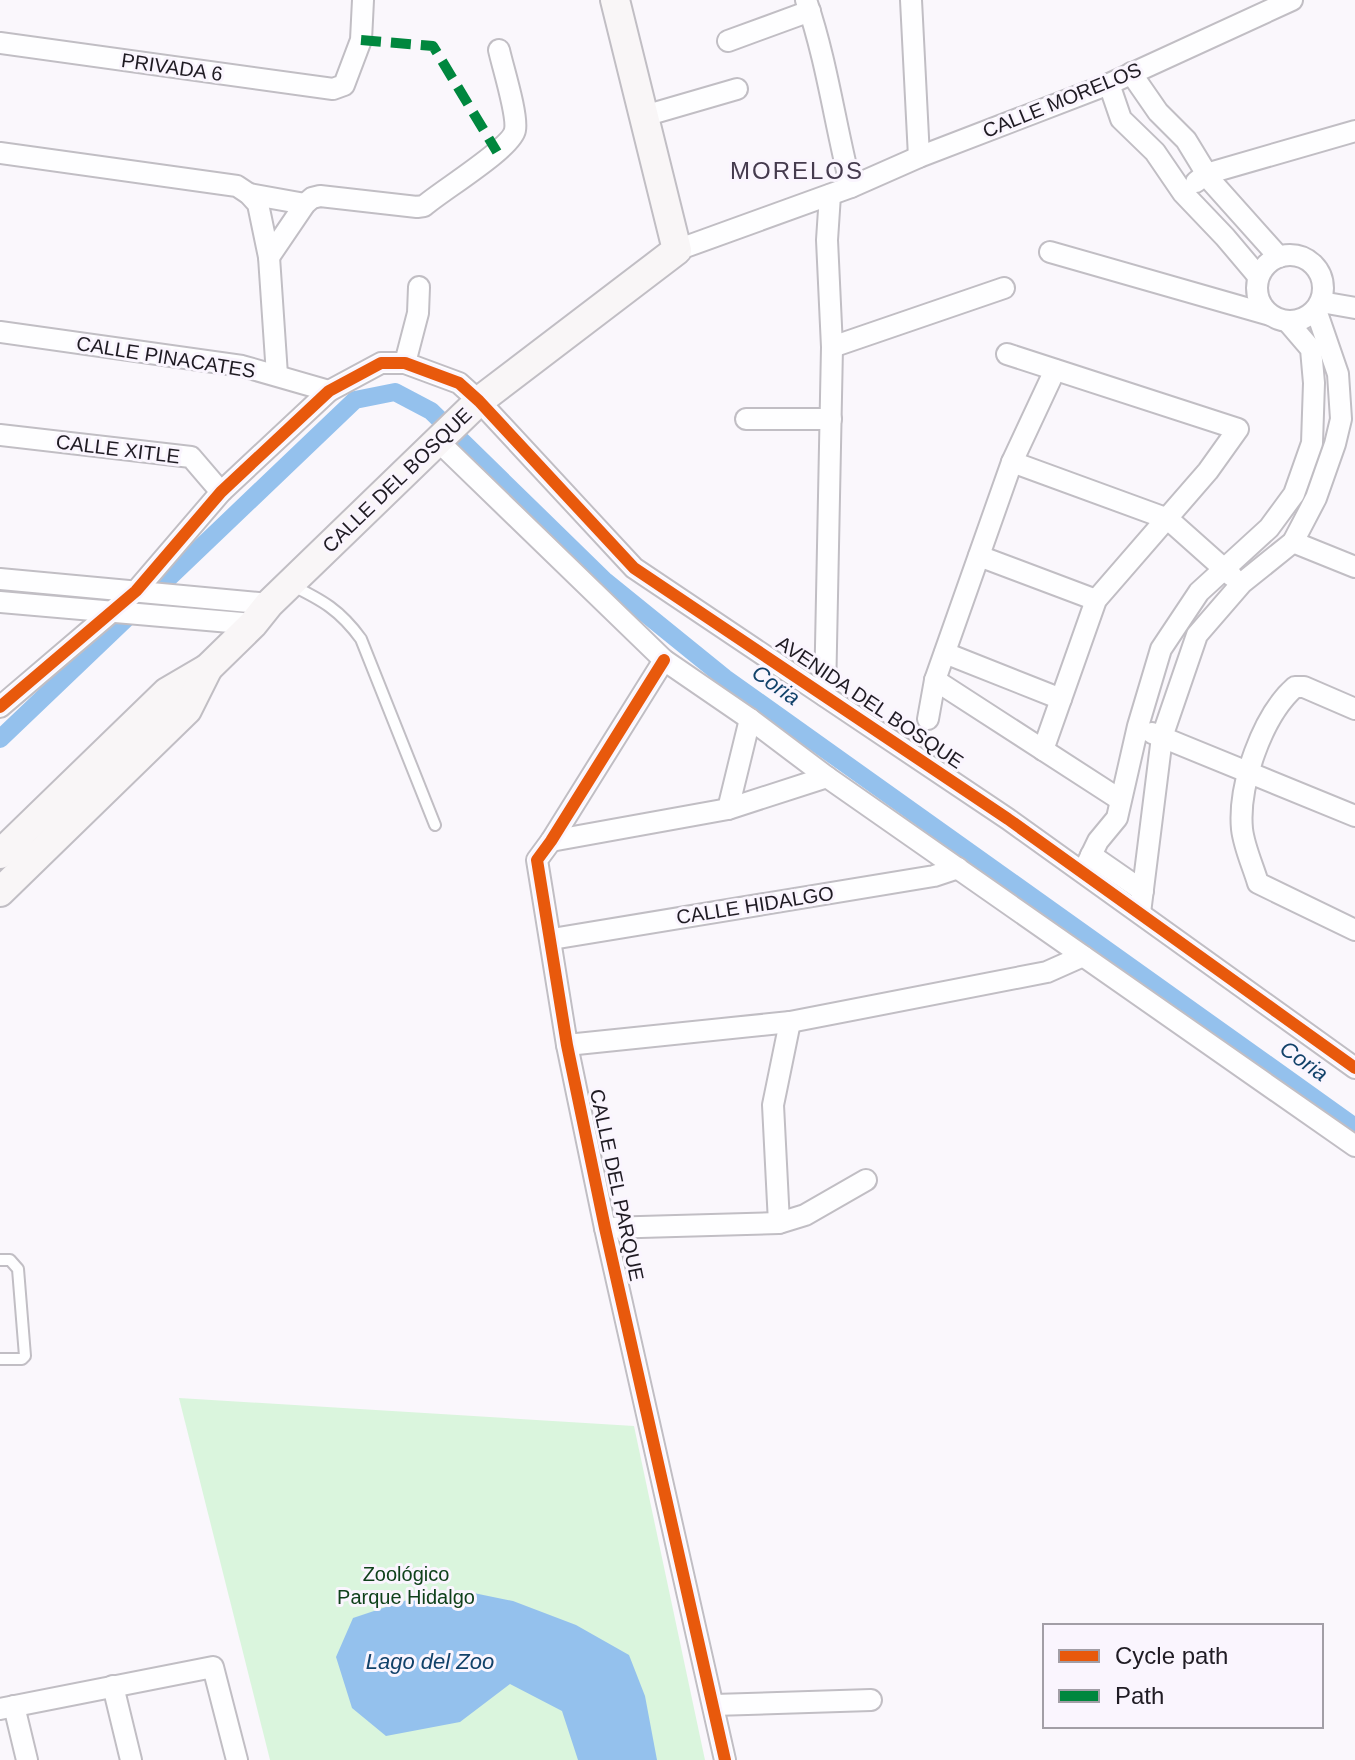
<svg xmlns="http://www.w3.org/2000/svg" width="1355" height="1760" font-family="Helvetica,sans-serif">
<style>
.green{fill:#daf5dd}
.water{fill:#94c1ed}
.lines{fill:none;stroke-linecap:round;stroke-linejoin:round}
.canal{stroke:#94c1ed;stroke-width:18}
.lane-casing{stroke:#c1bec4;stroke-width:14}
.street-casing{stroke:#c1bec4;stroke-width:24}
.secondary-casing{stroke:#c1bec4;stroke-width:32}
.lane{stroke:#fefeff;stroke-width:10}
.street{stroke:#fefeff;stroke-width:20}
.secondary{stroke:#f9f6f7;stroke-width:28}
.quiet{stroke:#00873e;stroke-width:10;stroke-dasharray:20 10;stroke-linecap:butt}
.cycleway-casing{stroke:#faf5fe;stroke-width:17}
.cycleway{stroke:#e8590c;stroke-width:12}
.labels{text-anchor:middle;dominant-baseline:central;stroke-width:6;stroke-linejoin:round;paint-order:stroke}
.street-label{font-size:20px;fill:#1f1b23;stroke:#faf5fe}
.park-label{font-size:20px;fill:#0f411a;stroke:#faf5fe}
.water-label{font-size:22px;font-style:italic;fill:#12426a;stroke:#faf5fe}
.quarter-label{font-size:24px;letter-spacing:2px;fill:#453b4e;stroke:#faf5fe}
</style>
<rect width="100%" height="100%" fill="#faf7fc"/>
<path class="green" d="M179 1398 634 1426 705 1760H270Z"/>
<path class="water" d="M459 1590 513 1601 576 1625 629 1655 645 1696 657 1760H578L562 1711 510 1684 460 1722 386 1736 352 1708 336 1657 353 1618 413 1598Z"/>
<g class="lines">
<path class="canal" d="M0 739 355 400 395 392 431 411 604 580 725 678 1355 1127"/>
<defs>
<g id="lane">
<path d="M291 585C322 600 340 610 361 639L435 825"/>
<path d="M0 1260H10L18 1269 25 1356 22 1359H0"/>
</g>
<g id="street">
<path d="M806 0C827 61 835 125 851 187"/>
<path d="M911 0 919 157"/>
<path d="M728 41 810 11"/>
<path d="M0 43 333 89 344 85 361 40 363 0"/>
<path d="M1131 73 1158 112 1186 140 1211 181 1279 257"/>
<path d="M1109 84 1121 119 1155 152 1183 193 1225 237 1258 276"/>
<path d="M644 116 737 89"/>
<path d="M0 153 237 186 249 194 258 204 269 257 277 375"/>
<path d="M1196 182 1206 174 1355 131"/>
<path d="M249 194 305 204"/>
<path d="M677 250 851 187 919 157 1109 84 1292 0"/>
<path d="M1050 252 1270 315"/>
<circle cx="1290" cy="288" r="33"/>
<path d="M269 257 305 204 312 198 320 196 417 207 424 206C441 191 512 148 515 130 518 115 503 68 499 50"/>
<path d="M1321 302 1355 308"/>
<path d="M0 332 242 366 329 391"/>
<path d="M832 347 1004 288"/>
<path d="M1007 354 1238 429 1208 471 1096 600 1043 750"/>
<path d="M405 363 418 313 419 287"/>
<path d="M746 419H831"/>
<path d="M0 435 191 457 221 492"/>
<path d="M438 441 664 660 750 719 827 777 1355 1146"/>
<path d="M1012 462 1168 519 1232 576"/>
<path d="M1293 542 1355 567"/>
<path d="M979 556 1096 600"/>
<path d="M0 579 269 604"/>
<path d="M0 602 253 624"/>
<path d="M945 653 1061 699"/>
<path d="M664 660 551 841 537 860 567 1045 605 1228 725 1760"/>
<path d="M935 680 1119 799"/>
<path d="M825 696 832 347 827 240 830 195"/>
<path d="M0 707 136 591 221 492 329 391 381 363H405L459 383 479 401 634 568 1008 819 1355 1068"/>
<path d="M1355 709 1304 687H1295C1262 716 1238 786 1242 829 1244 847 1253 866 1258 883L1355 930"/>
<path d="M928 719 935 680 1012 462 1055 370"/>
<path d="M1152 733 1355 816"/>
<path d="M728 809 750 719"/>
<path d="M551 841 728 809 827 777"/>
<path d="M1091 855 1143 891"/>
<path d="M1083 872 1098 841 1117 818 1138 726 1161 649 1199 592 1269 528 1294 494 1312 443 1314 383 1311 349 1287 321"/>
<path d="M1140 913 1162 737 1197 635 1242 583 1293 542 1316 498 1335 444 1341 419 1338 374 1316 310"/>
<path d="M552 939 934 876 958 868"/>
<path d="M567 1045 790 1022 1047 972 1083 956"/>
<path d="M779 1223 773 1105 790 1022"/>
<path d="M605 1228 779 1223 805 1215 866 1180"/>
<path d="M113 1686 131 1760"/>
<path d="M714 1705 871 1700"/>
<path d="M14 1706 27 1760"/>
<path d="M0 1709 213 1667 237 1760"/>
</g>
<g id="secondary">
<path d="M0 854 167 692 208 668 253 624 269 604 479 401 677 250 615 0"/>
<path d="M0 892 187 710 208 668"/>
</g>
</defs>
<use href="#lane" class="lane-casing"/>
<use href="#street" class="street-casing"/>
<use href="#secondary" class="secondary-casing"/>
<use href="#lane" class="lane"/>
<use href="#street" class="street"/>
<use href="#secondary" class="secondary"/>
<path class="quiet" d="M361 40 433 46 497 152"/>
<defs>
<g id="cycleway">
<path d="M664 660 551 841 537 860 567 1045 605 1228 725 1760"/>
<path d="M0 707 136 591 221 492 329 391 381 363H405L459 383 479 401 634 568 1008 819 1355 1068"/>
</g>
</defs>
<use href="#cycleway" class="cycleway-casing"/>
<use href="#cycleway" class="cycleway"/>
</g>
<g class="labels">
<g class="street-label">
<text transform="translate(172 67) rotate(8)">PRIVADA 6</text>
<text transform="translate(1062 100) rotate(-22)">CALLE MORELOS</text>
<text transform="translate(166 357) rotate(9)">CALLE PINACATES</text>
<text transform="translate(118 449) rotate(7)">CALLE XITLE</text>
<text transform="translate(397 480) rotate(-44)">CALLE DEL BOSQUE</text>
<text transform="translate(870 702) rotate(34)">AVENIDA DEL BOSQUE</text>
<text transform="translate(755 905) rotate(-9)">CALLE HIDALGO</text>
<text transform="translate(617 1185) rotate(78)">CALLE DEL PARQUE</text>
</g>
<g class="park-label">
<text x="406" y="1574">Zoológico<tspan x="406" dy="23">Parque Hidalgo</tspan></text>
</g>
<g class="water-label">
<text transform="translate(776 685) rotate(35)">Coria</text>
<text transform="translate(1304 1061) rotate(35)">Coria</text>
<text x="430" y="1661">Lago del Zoo</text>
</g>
<g class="quarter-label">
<text x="797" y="170">MORELOS</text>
</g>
</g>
<rect x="1043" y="1624" width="280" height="104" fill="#faf5fe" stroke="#a29ea6" stroke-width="2"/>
<rect x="1059" y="1650" width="40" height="12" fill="#e8590c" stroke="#a29ea6" stroke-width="2"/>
<text x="1115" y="1664" font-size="24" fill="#1f1b23">Cycle path</text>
<rect x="1059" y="1690" width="40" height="12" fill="#00873e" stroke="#a29ea6" stroke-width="2"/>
<text x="1115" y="1704" font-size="24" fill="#1f1b23">Path</text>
</svg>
